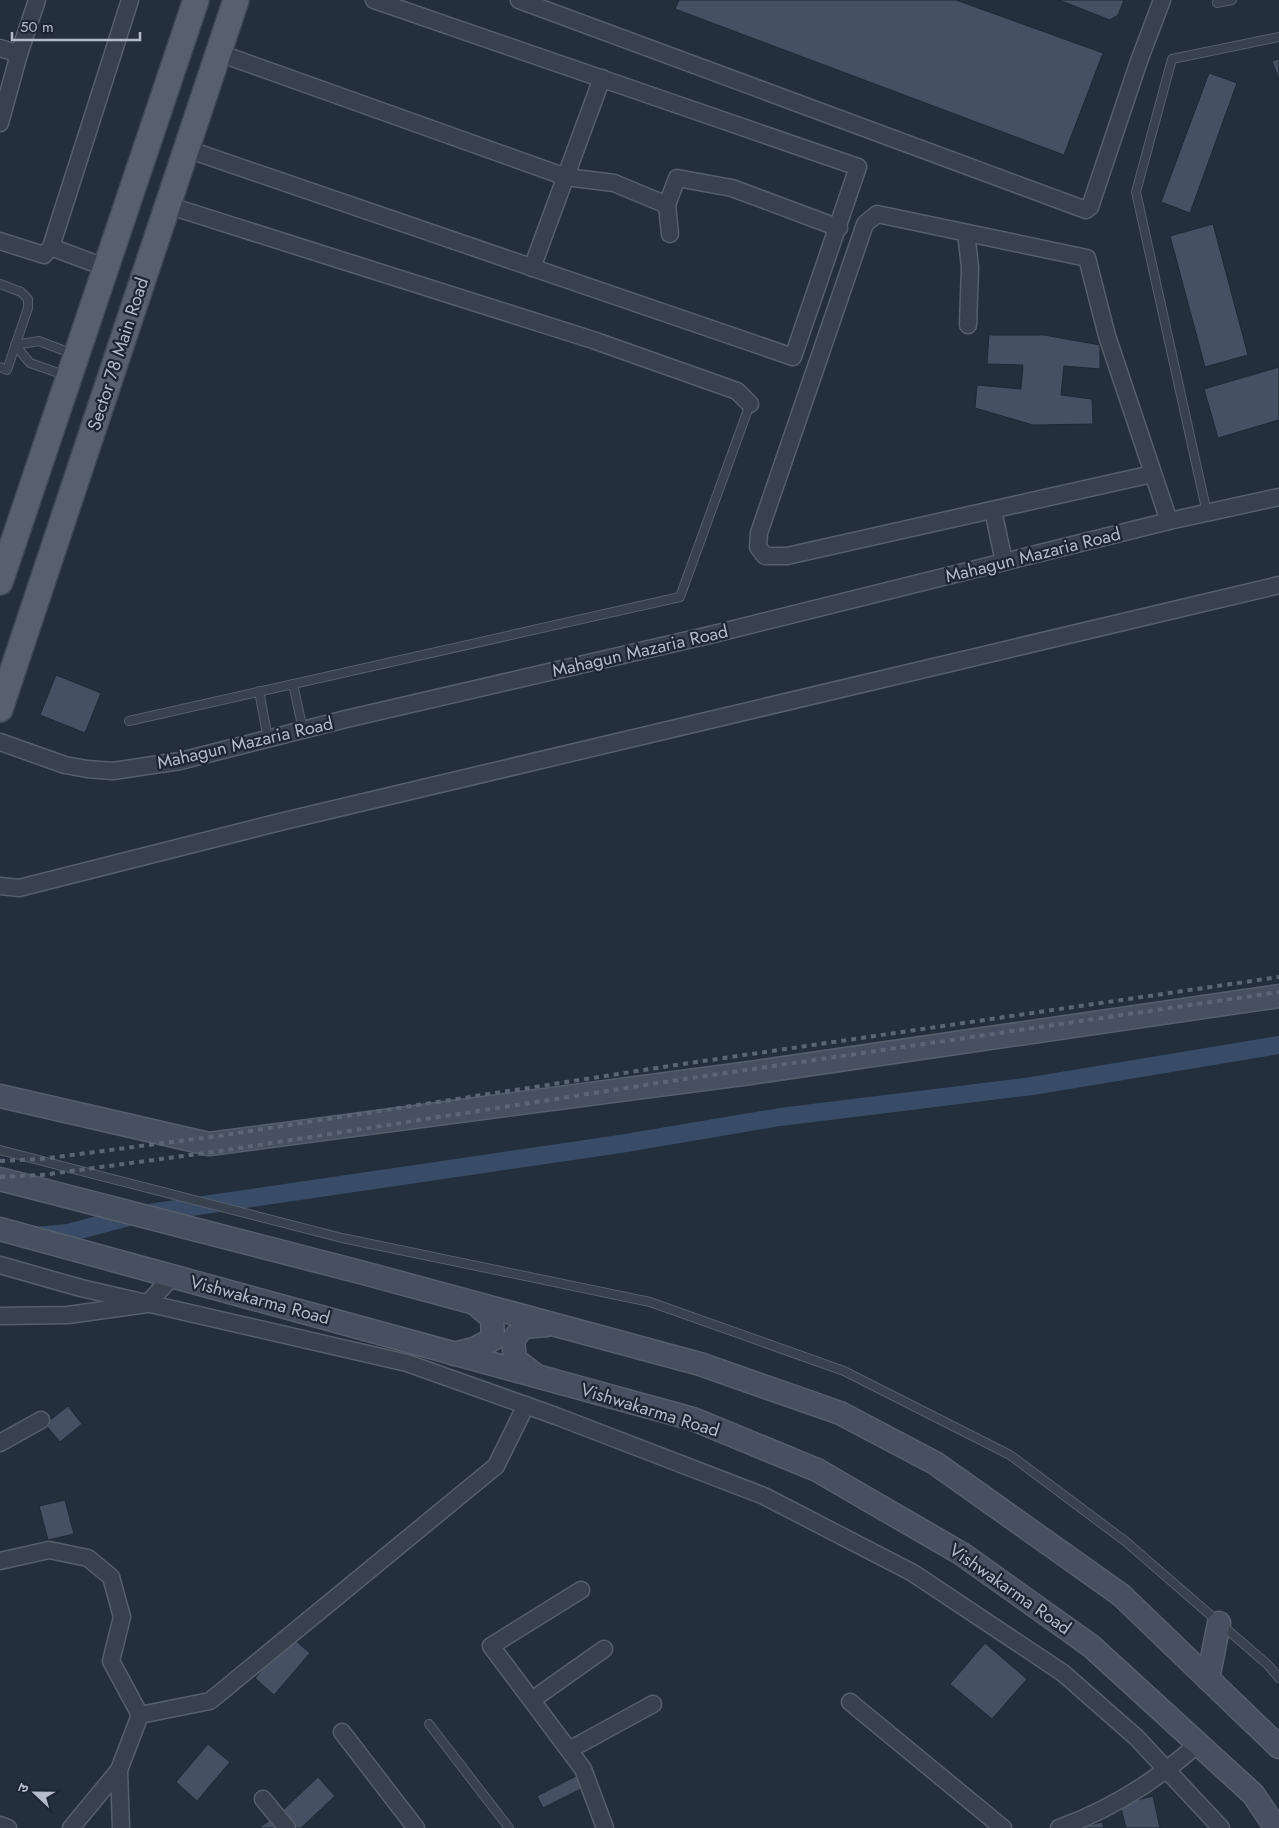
<svg xmlns="http://www.w3.org/2000/svg" width="1279" height="1828" font-family="Jost,'Noto Sans Devanagari',sans-serif">
<style>
.lines{fill:none;stroke-linecap:round;stroke-linejoin:round}
.canal{stroke:#394c67;stroke-width:18}
.building{fill:#455162;stroke:#1f2835}
.lane-casing{stroke:#565f6c;stroke-width:10}
.street-casing{stroke:#565f6c;stroke-width:19}
.secondary-casing{stroke:#565f6c;stroke-width:25}
.primary-casing{stroke:#414a57;stroke-width:28}
.lane{stroke:#38414e;stroke-width:8}
.street{stroke:#38414e;stroke-width:16}
.secondary{stroke:#465061;stroke-width:22}
.primary{stroke:#56606e;stroke-width:25}
.rail{stroke:#5a6575;stroke-width:4;stroke-dasharray:5 5;stroke-linecap:butt}
.labels{text-anchor:middle;dominant-baseline:central;stroke-width:4.5;stroke-linejoin:round;paint-order:stroke}
.street-label{font-size:18px;fill:#b4bcc9;stroke:#1d2633}
</style>
<rect width="100%" height="100%" fill="#242f3e"/>
<g class="lines">
<path class="canal" d="M35 1236 68 1233 136 1215 620 1144 780 1117 1032 1086 1279 1045"/>
</g>
<g class="building">
<path d="M679 0H956L1103 53 1064 155 675 9Z"/>
<path d="M1059 0H1124L1118 15 1110 20Z"/>
<path d="M1279 59V80L1272 61Z"/>
<path d="M1209 73 1237 83 1190 213 1161 202Z"/>
<path d="M1213 224 1248 355 1205 367 1170 236Z"/>
<path d="M989 335H1044L1100 345V369L1064 366 1061 395 1092 399 1093 424 1033 425 975 408 977 385 1021 389 1023 365 987 364Z"/>
<path d="M1279 367V420L1218 438 1204 389Z"/>
<path d="M56 675 101 693 85 733 40 715Z"/>
<path d="M68 1406 82 1424 60 1442 45 1424Z"/>
<path d="M65 1500 74 1534 48 1540 39 1506Z"/>
<path d="M291 1637 310 1653 274 1695 255 1678Z"/>
<path d="M985 1643 1027 1679 992 1719 950 1684Z"/>
<path d="M208 1744 230 1762 197 1801 176 1782Z"/>
<path d="M580 1774 587 1786 543 1808 537 1796Z"/>
<path d="M318 1777 335 1796 301 1828H297L282 1811Z"/>
<path d="M1153 1796 1160 1828H1126L1120 1804Z"/>
<path d="M274 1817 282 1828H259Z"/>
<path d="M1102 1822 1104 1828H1085V1826Z"/>
</g>
<g class="lines">
<defs>
<g id="lane">
<path d="M1218 0 1217 3 1232 0"/>
<path d="M0 284 21 292 28 299V308L7 370 0 367"/>
<path d="M67 376 30 363 15 345 39 341 73 354"/>
<path d="M1207 513 1136 192 1172 59 1279 37"/>
<path d="M293 684 303 730"/>
<path d="M259 691 268 739"/>
<path d="M129 721 680 597 750 404"/>
<path d="M0 1150 342 1238 650 1302 844 1371 1010 1455 1125 1541 1268 1665 1279 1678"/>
<path d="M429 1724 509 1828"/>
</g>
<g id="street">
<path d="M519 0 1086 210 1090 207 1139 61 1162 0"/>
<path d="M0 48 19 54 0 123"/>
<path d="M219 53 566 177 614 183 667 205 677 178 732 188 839 228"/>
<path d="M19 54 37 0"/>
<path d="M187 149 793 357 858 167 374 0"/>
<path d="M167 205 593 340 737 391 750 404"/>
<path d="M667 205 670 234"/>
<path d="M966 233 970 267 968 325"/>
<path d="M0 241 44 255 51 247 130 0"/>
<path d="M51 247 107 268"/>
<path d="M532 268 602 78"/>
<path d="M1152 474 787 556H765L758 547 759 533 865 224 877 214 1087 258 1107 336 1169 521"/>
<path d="M993 510 1004 562"/>
<path d="M0 742 65 765 87 769 113 771 180 761 346 719 714 634 1169 521 1279 497"/>
<path d="M0 886 19 888 284 821 1279 585"/>
<path d="M0 1265 81 1288 407 1363 556 1416 764 1496 913 1573 1063 1673 1137 1738 1221 1828"/>
<path d="M0 1316 68 1315 147 1304 172 1277"/>
<path d="M0 1443 41 1420"/>
<path d="M0 1561 49 1550 88 1558 111 1577 122 1617 111 1661 140 1715 119 1770 71 1828"/>
<path d="M581 1590 491 1646 583 1769 605 1828"/>
<path d="M532 1700 604 1649"/>
<path d="M850 1702 1003 1828"/>
<path d="M140 1715 210 1701 496 1466 526 1405"/>
<path d="M342 1732 416 1828"/>
<path d="M569 1750 653 1704"/>
<path d="M119 1770 121 1828"/>
<path d="M263 1799 287 1828"/>
<path d="M0 1825 8 1828"/>
<path d="M1059 1828C1110 1810 1158 1779 1198 1744"/>
</g>
<g id="secondary">
<path d="M0 1096 209 1144 750 1073 1279 996"/>
<path d="M0 1179 360 1272 700 1364 840 1413 935 1463 1121 1595 1279 1747"/>
<path d="M0 1229 693 1419 817 1470 962 1554 1091 1646 1253 1794 1276 1828"/>
<path d="M454 1354 474 1349 493 1339 492 1318 477 1305"/>
<path d="M534 1374 515 1359 513 1340 523 1327 547 1325"/>
<path d="M1208 1679 1219 1623"/>
</g>
<g id="primary">
<path d="M0 582 196 0"/>
<path d="M0 709 236 0"/>
</g>
</defs>
<use href="#lane" class="lane-casing"/>
<use href="#street" class="street-casing"/>
<use href="#secondary" class="secondary-casing"/>
<use href="#primary" class="primary-casing"/>
<use href="#lane" class="lane"/>
<use href="#street" class="street"/>
<use href="#secondary" class="secondary"/>
<use href="#primary" class="primary"/>
<g class="rail">
<path d="M0 1161 41 1159 218 1136 676 1065 1279 977"/>
<path d="M0 1177 42 1175 220 1151 678 1080 1279 992"/>
</g>
</g>
<g class="labels">
<g class="street-label">
<text transform="translate(118 354) rotate(-72)">Sector 78 Main Road</text>
<text transform="translate(1033 555) rotate(-14)">Mahagun Mazaria Road</text>
<text transform="translate(640 651) rotate(-13)">Mahagun Mazaria Road</text>
<text transform="translate(245 743) rotate(-13)">Mahagun Mazaria Road</text>
<text transform="translate(260 1300) rotate(15)">Vishwakarma Road</text>
<text transform="translate(650 1410) rotate(17)">Vishwakarma Road</text>
<text transform="translate(1010 1589) rotate(35)">Vishwakarma Road</text>
</g>
</g>
<g transform="translate(35 1793) rotate(292)" stroke="#1d2633" stroke-width="4" paint-order="stroke">
<path d="M0-4L9 19L0 12L-9 19Z" fill="#b4bcc9"/>
<text y="-8" font-size="14" font-weight="bold" text-anchor="middle" fill="#b4bcc9">उ</text>
</g>
<path d="M12 32v8h128v-8" fill="none" stroke="#b4bcc9" stroke-width="2.5"/>
<text x="20" y="32" font-size="15" fill="#b4bcc9" stroke="#1d2633" stroke-width="4" paint-order="stroke">50 m</text>
</svg>
